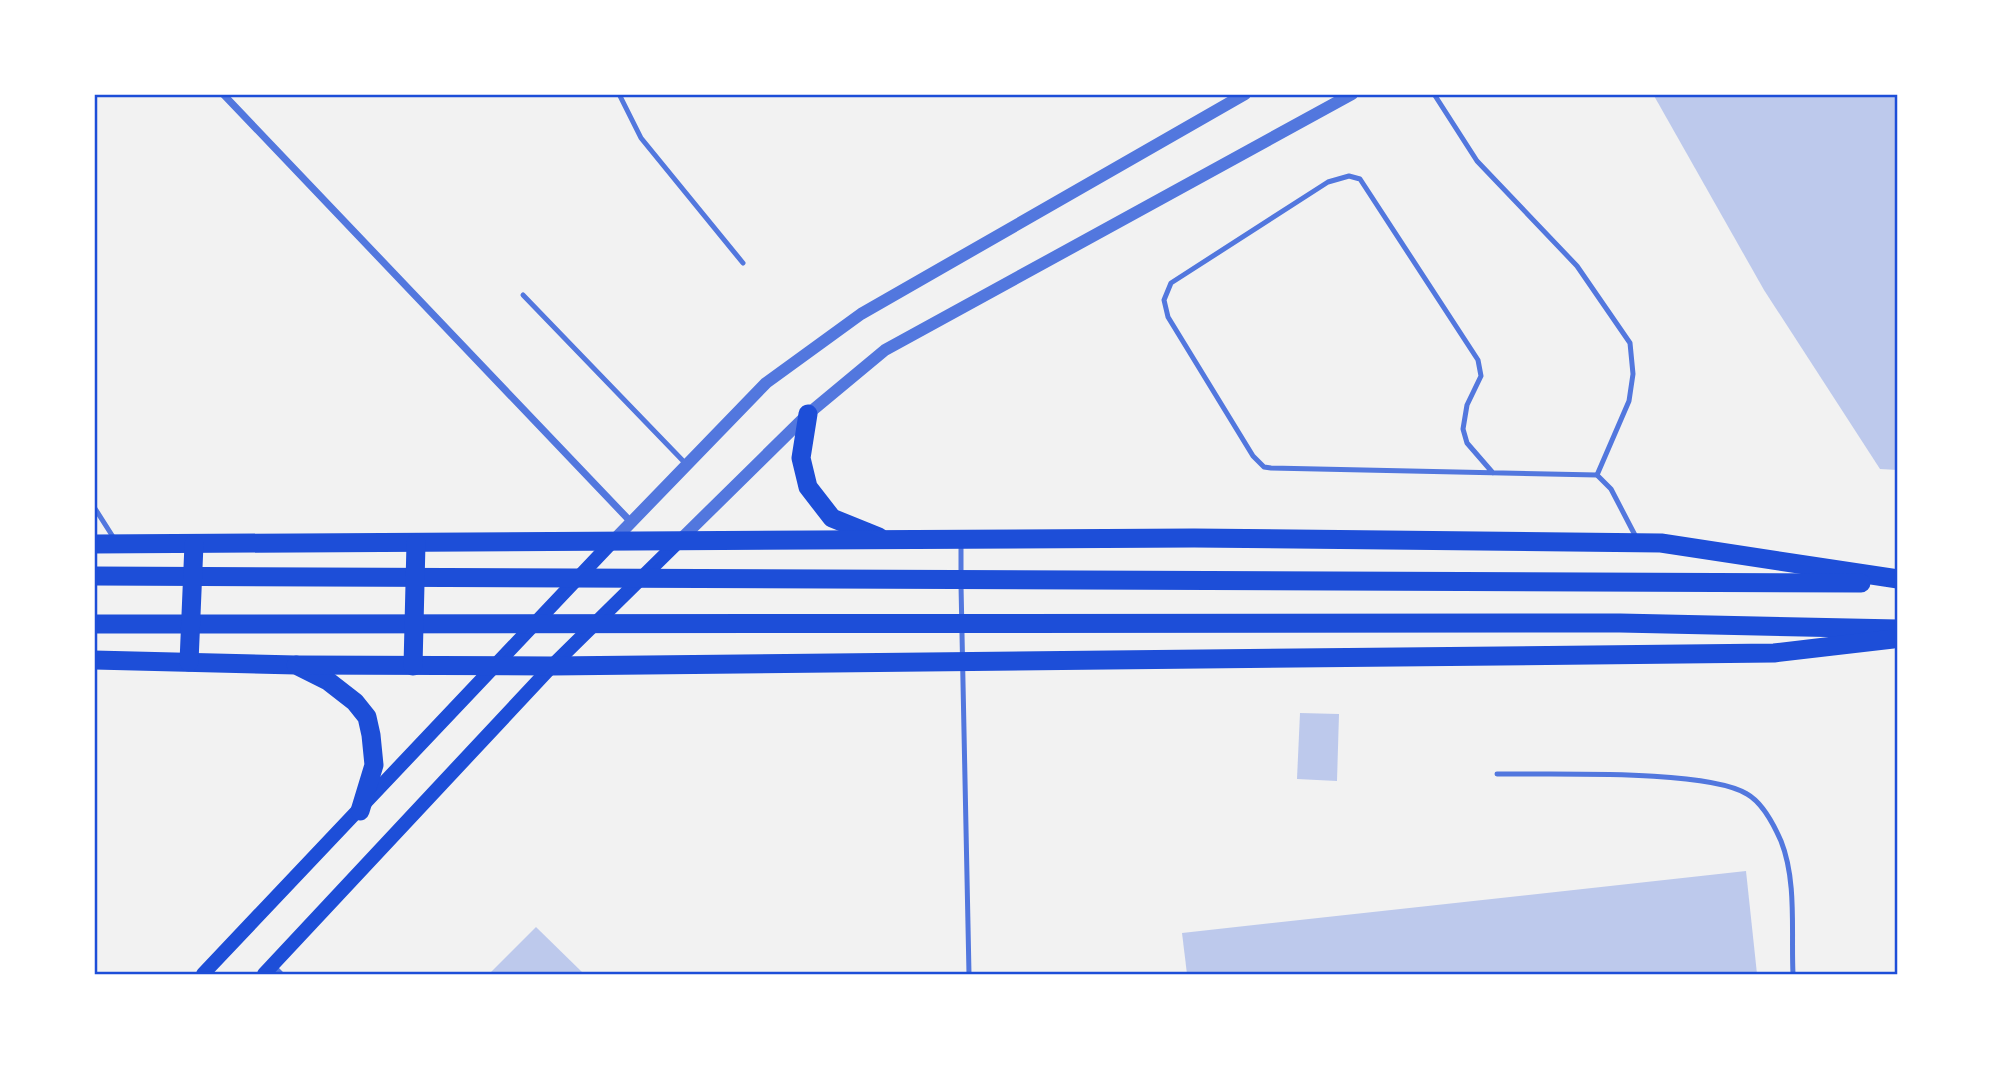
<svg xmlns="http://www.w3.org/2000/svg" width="1992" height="1069" font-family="'Noto Sans',sans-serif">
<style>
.building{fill:#bdc9ec}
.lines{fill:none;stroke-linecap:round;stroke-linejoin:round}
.service{stroke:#5277de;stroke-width:5}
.minor{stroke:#5277de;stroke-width:7}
.tertiary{stroke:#5277de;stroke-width:12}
.secondary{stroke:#1d4ed8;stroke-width:14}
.trunk{stroke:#1d4ed8;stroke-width:19}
.neatline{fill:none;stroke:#1d4ed8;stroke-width:2.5}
</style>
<rect width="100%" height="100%" fill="#f2f2f2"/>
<g class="building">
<path d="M1653 94H1898V470L1880 469 1764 290Z"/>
<path d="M1300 713 1339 714 1337 781 1297 779Z"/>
<path d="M1746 871 1757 974H1187L1182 933Z"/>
<path d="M536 927 583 973 489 974Z"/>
</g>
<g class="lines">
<g class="service">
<path d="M619 94 641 138 743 263"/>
<path d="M1434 94 1477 161 1577 266 1630 343 1633 374 1629 401 1597 475"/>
<path d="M523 295 687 465"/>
<path d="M1493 473 1467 443 1463 429 1467 405 1481 376 1478 360 1360 179 1349 176 1328 182 1171 283 1164 300 1168 317 1253 456 1264 467 1271 468 1597 475 1611 489 1637 539"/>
<path d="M94 507 115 540"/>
<path d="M961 543V575"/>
<path d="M961 585 969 974"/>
<path d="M1497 774C1551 775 1706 769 1747 794 1763 803 1774 825 1781 841 1797 881 1791 932 1793 974"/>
</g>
<g class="minor">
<path d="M223 94 631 522"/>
<path d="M272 966 280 974"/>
</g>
<g class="tertiary">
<path d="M613 541 766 383 861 314 1245 94"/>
<path d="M679 541 808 414 885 350 1352 94"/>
</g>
<g class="secondary">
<path d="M203 974 612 542"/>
<path d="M264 974 552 666 679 541"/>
</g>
<g class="trunk">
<path d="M808 414 801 458 808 487 832 518 879 537"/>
<path d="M94 544 1194 538 1661 543 1898 579"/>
<path d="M94 576 1861 583"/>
<path d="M94 624 1620 623 1898 629"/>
<path d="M94 660 296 665 328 681 355 702 367 717 371 735 374 765 360 811"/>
<path d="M189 662 194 544"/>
<path d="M296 665 552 666 1774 653 1893 639"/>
<path d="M413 666 416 543"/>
</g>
</g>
<rect width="1992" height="1069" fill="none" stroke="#ffffff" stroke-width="192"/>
<rect x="96" y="96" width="1800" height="877" class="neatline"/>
</svg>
